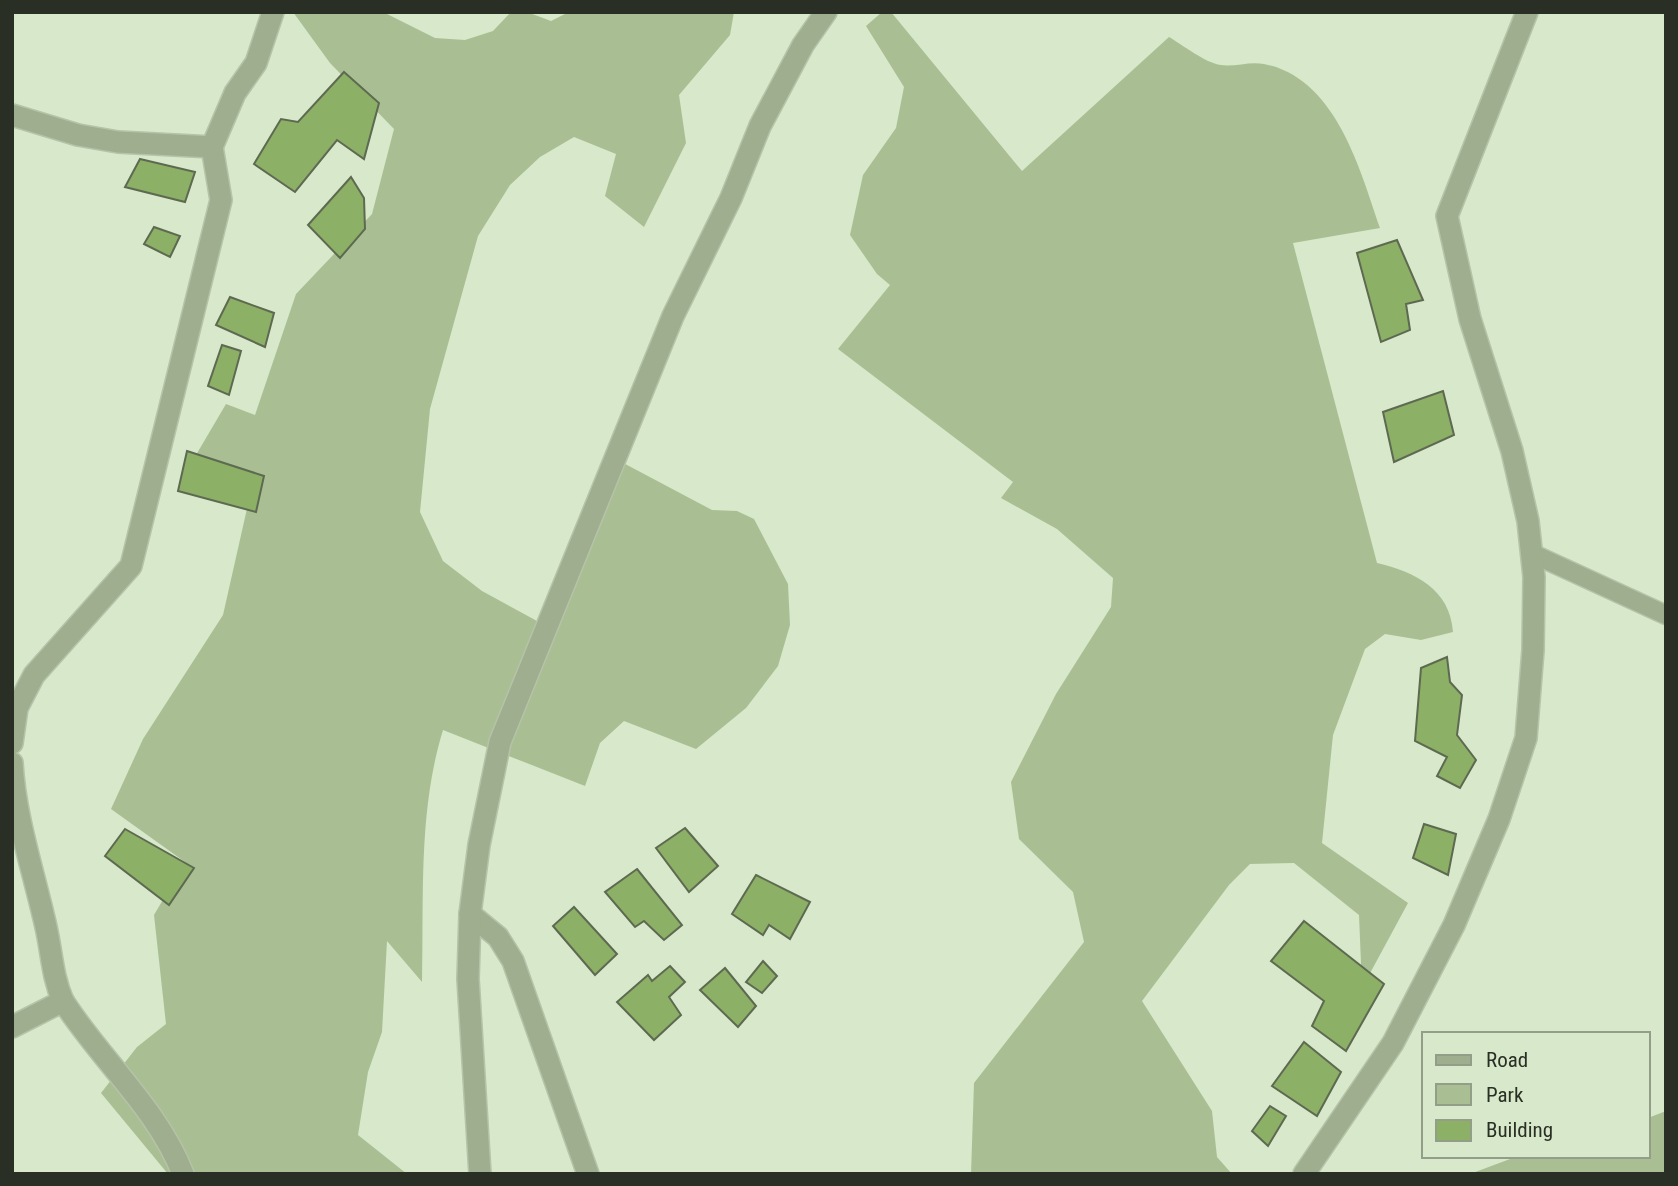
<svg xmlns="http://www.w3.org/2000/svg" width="1678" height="1186" font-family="'Roboto Condensed',sans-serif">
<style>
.green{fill:#a9bf93}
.building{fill:#8cb066;stroke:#5d6a51;stroke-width:2}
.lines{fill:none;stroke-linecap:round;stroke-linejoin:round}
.service-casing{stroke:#b5c3a9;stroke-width:21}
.minor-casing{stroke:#b5c3a9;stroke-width:24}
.tertiary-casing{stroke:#b5c3a9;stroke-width:24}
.service{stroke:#9eae8e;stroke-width:18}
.minor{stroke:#9eae8e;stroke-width:21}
.tertiary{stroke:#9eae8e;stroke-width:21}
</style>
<rect width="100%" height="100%" fill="#d8e8ca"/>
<g class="green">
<path d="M293 12H383L435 38 465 40 493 31 511 12H527L551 21 569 12H734L730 35 679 95 686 143 644 227 605 196 616 154 574 137 540 157 510 185 478 236 430 409 420 512 443 561 482 591 537 621 612 457 712 510 737 511 754 519 788 584 790 625 778 666 746 708 696 749 624 721 600 743 585 786 443 730C418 811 424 898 422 982L387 941 382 1032 368 1072 358 1135 407 1174H168L101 1093 137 1047 166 1024 154 915 185 862 111 809 143 739 223 615 253 482 196 455 226 404 255 415 296 294 372 214 394 129 330 63Z"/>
<path d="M882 12H891L1022 171 1169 37C1183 45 1205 63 1221 65 1235 67 1250 61 1264 64 1336 78 1360 170 1380 228L1293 243 1377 563C1415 572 1450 589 1453 632L1421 640 1385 634 1365 649 1333 735 1322 843 1408 903 1362 988 1359 915 1294 863 1250 864 1229 885 1142 1001 1212 1111 1217 1157 1232 1174H971L974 1083 1084 942 1073 892 1019 839 1011 782 1056 694 1111 607 1113 578 1057 529 1001 498 1013 482 838 349 890 285 877 274 850 235 863 175 896 128 904 87 866 26Z"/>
<path d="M1666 1111V1174H1470L1518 1156H1648V1118Z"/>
</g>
<g class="building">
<path d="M344 72 379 103 364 159 337 140 295 192 254 164 281 119 298 122Z"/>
<path d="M140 159 195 172 185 202 125 187Z"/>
<path d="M351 177 364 198 365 229 340 258 308 225Z"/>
<path d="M154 227 180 236 170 257 144 244Z"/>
<path d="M1397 240 1423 300 1406 304 1410 330 1381 342 1357 253Z"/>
<path d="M230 297 274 313 265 347 216 325Z"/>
<path d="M222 345 241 351 229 395 208 386Z"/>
<path d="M1443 391 1454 435 1394 462 1383 412Z"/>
<path d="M187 451 264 476 256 512 178 491Z"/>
<path d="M1447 657 1450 682 1462 695 1457 735 1476 760 1460 788 1437 776 1447 757 1415 741 1421 668Z"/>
<path d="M1424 824 1456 834 1448 875 1413 858Z"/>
<path d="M685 828 718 866 689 892 656 848Z"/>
<path d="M125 829 194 868 169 905 105 856Z"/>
<path d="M637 869 682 925 664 940 644 921 635 927 605 892Z"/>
<path d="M756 875 810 902 790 939 769 925 763 935 732 914Z"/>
<path d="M574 907 617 954 595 975 553 926Z"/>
<path d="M1304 921 1384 984 1346 1051 1312 1026 1324 1001 1271 961Z"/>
<path d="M763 961 777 976 762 993 746 982Z"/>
<path d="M670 966 685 982 669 997 681 1015 654 1040 617 1002 648 975 652 981Z"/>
<path d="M725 968 756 1006 738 1027 700 990Z"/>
<path d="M1304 1042 1341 1072 1317 1116 1272 1086Z"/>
<path d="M1270 1106 1286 1116 1268 1146 1252 1131Z"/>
</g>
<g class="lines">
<defs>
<path id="service" d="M1531 553 1666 615"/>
<g id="minor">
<path d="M12 743 17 708 34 675 131 566 221 200 212 147"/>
<path d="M12 763C15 818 34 873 46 927 52 953 52 976 63 1001L12 1027"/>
<path d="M470 914 498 937 513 961 588 1174"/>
<path d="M63 1001C100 1059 158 1109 183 1174"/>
<path d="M1304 1174 1393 1043 1454 925 1499 819 1526 738 1533 650 1534 577 1528 521 1512 451 1470 319 1447 216 1527 12"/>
</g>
<g id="tertiary">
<path d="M12 115 78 135 118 142 212 147 235 93 256 63 273 12"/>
<path d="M480 1174 468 979 470 914 479 845 500 742 673 316 731 198 760 126 803 45 826 12"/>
</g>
</defs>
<use href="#service" class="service-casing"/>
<use href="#minor" class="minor-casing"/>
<use href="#tertiary" class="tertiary-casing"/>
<use href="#service" class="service"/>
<use href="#minor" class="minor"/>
<use href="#tertiary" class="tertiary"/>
</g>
<rect width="1678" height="1186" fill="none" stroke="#292f24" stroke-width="28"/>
<rect x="1422" y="1032" width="228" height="126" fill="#d8e8ca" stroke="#929e88" stroke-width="2"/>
<rect x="1436" y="1055" width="35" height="10" fill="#9eae8e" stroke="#929e88" stroke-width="2"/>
<text x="1486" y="1067" font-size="21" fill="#292f24">Road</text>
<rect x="1436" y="1084" width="35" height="21" fill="#a9bf93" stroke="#929e88" stroke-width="2"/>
<text x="1486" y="1102" font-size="21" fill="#292f24">Park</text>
<rect x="1436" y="1120" width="35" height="21" fill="#8cb066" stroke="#929e88" stroke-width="2"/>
<text x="1486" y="1137" font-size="21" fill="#292f24">Building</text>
</svg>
